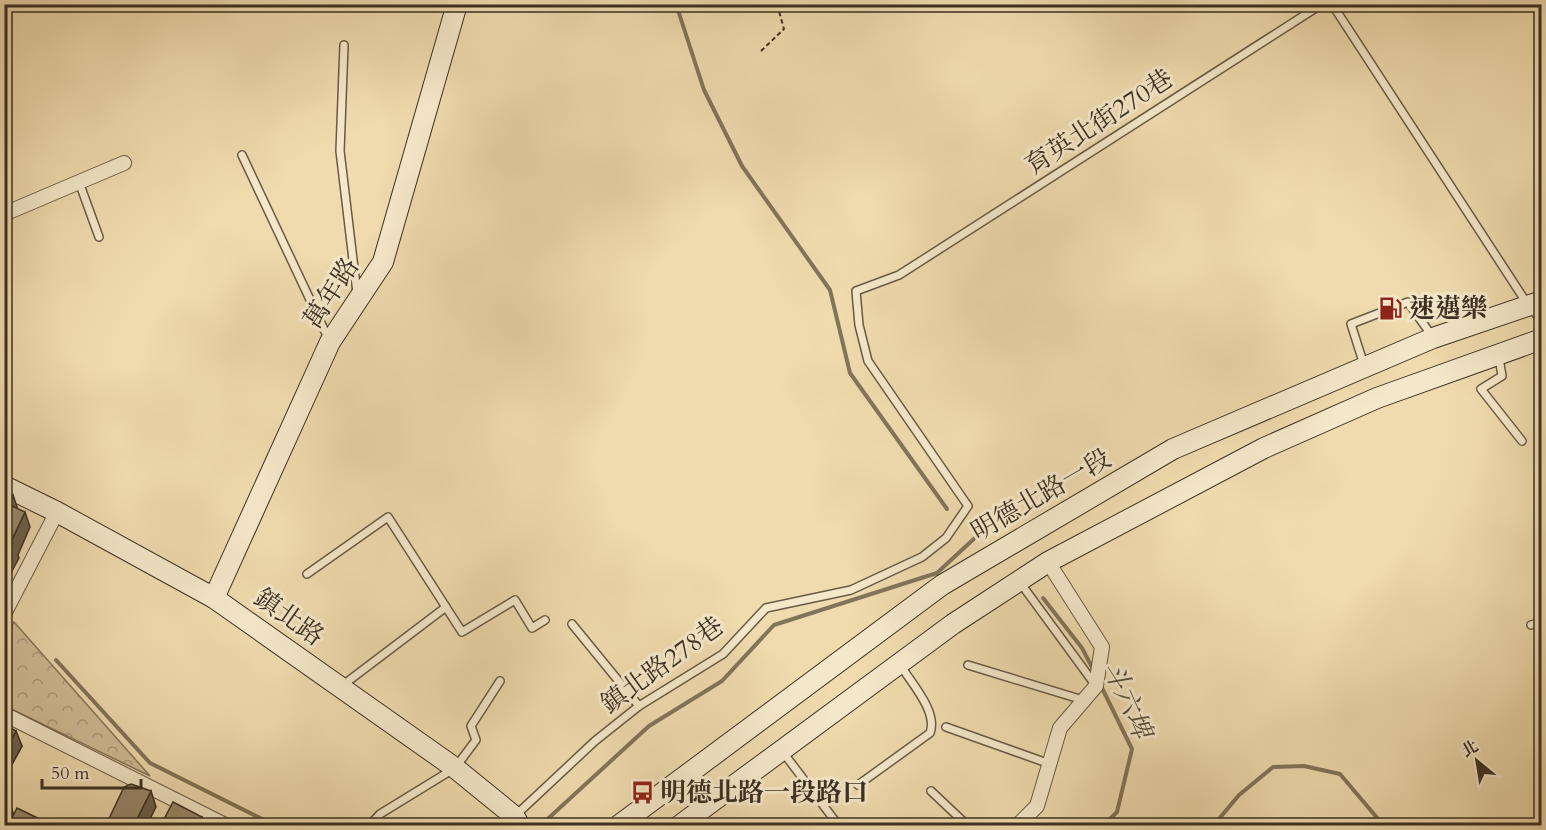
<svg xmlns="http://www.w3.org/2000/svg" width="1546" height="830" font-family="Cardo,'Noto Serif TC',serif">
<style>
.park{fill:url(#park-crowns);stroke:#86775e;stroke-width:1.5}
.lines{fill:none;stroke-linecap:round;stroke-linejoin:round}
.stream{stroke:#82745b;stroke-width:4}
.lane-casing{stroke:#685b46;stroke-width:10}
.street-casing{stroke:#685b46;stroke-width:16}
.secondary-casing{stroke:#3b3024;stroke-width:22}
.path{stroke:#3b3024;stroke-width:2;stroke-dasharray:4.5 3;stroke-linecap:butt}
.lane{stroke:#f5e8ca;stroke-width:7}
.street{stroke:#f5e8ca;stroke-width:14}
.secondary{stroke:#f5e8ca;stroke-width:20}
.wall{fill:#84765d;stroke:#3b3024;stroke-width:1.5}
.shaded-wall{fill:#6b604c;stroke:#3b3024;stroke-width:1.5}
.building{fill:#99896c;stroke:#3b3024;stroke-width:1.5}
.labels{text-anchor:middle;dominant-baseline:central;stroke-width:6;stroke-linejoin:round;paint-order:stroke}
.street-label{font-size:26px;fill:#3b3024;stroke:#f5e8ca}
.poi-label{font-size:26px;font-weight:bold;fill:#3b3024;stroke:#f5e8ca;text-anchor:start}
.water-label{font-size:27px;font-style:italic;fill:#594c3b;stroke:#f5e8ca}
</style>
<defs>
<pattern id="park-crowns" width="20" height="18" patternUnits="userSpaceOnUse" patternTransform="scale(1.5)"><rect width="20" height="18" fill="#d0be97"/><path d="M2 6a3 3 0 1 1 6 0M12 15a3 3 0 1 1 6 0" fill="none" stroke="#aa9b7b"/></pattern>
</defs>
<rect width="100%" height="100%" fill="#efdbae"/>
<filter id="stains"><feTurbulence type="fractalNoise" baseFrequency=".00333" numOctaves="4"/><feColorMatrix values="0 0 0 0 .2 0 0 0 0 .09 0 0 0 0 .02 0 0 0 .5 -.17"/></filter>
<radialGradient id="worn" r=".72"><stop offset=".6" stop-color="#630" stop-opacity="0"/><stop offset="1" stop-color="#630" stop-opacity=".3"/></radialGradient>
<path class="park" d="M14 622 150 776 5 706V640Z"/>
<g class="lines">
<g class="stream">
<path d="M676 4 704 90 742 166 830 290 850 373 947 509"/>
<path d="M1043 598 1082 648 1094 671"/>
<path d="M56 660 150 763 276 826"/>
<path d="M1101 686 1132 749 1117 812 1103 826"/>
<path d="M540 826 649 726 722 681 774 625 937 573 977 536"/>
<path d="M1213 826 1239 795 1273 767 1304 766 1340 774 1384 826"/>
</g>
<defs>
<g id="lane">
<path d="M1332 4 1528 305 1542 321"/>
<path d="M344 45 340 151 357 293"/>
<path d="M242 155 329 340"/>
<path d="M79 182 99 237"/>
<path d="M1499 358 1502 376 1481 389 1522 441"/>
<path d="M1364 365 1351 324 1408 302 1432 336"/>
<path d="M307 574 388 517 462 632 515 600 532 628 545 620"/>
<path d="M1019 581 1096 686"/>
<path d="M572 624 639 706"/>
<path d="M1531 625 1542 622"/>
<path d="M968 665 1083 700"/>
<path d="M343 685 446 607"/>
<path d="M946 727 1050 764"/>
<path d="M782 751 839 826"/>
<path d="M858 785 930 733C938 712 912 684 901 666"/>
<path d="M931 791 968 826"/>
<path d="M516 815 595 741 639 706 723 654 766 608 851 590 922 557 946 538 968 506 868 361 859 325 856 291 899 275 1322 4"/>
<path d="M369 826 380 814 455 768 476 740 471 726 500 681"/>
</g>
<g id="street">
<path d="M4 214 124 163"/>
<path d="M4 614 57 512"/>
<path d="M4 714 227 826"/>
<path d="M1017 826 1037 806 1060 728 1096 686 1102 647 1048 562"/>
</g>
<g id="secondary">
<path d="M4 486 57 512 214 598 455 768 514 816 520 826"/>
<path d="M214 598 330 342 383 262 457 4"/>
<path d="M618 826 942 585 1173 449 1433 338 1542 301"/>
<path d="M679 826 953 624 1048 562 1264 448 1377 398 1542 339"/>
</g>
</defs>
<use href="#lane" class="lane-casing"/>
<use href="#street" class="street-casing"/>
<use href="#secondary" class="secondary-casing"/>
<path class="path" d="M761 51 784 29 777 4"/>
<use href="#lane" class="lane"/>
<use href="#street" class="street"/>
<use href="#secondary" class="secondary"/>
</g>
<path class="wall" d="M4 724 22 746 11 766 4 762Z"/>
<g class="shaded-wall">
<path d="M13 495 18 510 10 505Z"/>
<path d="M25 512 30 527 18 555 19 558 4 586V560L11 542Z"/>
<path d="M16 731 22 746 11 766 6 750Z"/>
<path d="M151 791 156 807 147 825H134Z"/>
<path d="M9 800 14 816 9 824V825H4V809Z"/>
<path d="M202 817 205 825H197Z"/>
</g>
<g class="building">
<path d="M6 491 13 495 10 505 25 512 11 542 13 543 4 560V494Z"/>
<path d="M4 724 16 731 6 750 4 749Z"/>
<path d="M131 784 151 791 134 825H106L124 787Z"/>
<path d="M4 798 9 800 4 809Z"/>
<path d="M173 802 202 817 197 825H161Z"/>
<path d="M17 808 52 825H12L9 824Z"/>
</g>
<defs>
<symbol id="fuel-bare" viewBox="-9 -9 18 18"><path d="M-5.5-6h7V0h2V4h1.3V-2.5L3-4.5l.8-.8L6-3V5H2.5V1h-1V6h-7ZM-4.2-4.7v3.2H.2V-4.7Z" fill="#8f2418" stroke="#f5e8ca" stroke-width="2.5" paint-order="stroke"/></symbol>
<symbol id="bus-bare" viewBox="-9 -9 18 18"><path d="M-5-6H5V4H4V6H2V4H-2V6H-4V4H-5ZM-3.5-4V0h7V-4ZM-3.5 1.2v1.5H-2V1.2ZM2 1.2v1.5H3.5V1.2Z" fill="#8f2418" stroke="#f5e8ca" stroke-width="2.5" paint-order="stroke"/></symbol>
</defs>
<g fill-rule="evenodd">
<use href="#fuel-bare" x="1374" y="292" width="33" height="33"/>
<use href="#bus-bare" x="626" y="776" width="33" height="33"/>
</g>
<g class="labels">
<g class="street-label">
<text transform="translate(1099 122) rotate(-33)">育英北街270巷</text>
<text transform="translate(331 293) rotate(-57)">萬年路</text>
<text transform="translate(1041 495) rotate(-30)">明德北路一段</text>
<text transform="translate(289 617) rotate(35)">鎮北路</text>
<text transform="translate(662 665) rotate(-36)">鎮北路278巷</text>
</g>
<g class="poi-label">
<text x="1409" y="308">速邁樂</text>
<text x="660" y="792">明德北路一段路口</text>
</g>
<g class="water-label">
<text transform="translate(1127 700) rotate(66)">斗六埤</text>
</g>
</g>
<rect width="1546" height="830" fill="none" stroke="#efdbae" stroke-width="24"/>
<rect x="6" y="6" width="1534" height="818" fill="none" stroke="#3b3024" stroke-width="3"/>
<rect x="12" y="12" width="1522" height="806" fill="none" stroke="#3b3024" stroke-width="1.5"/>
<g transform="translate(1477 761) rotate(330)" stroke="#f5e8ca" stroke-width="4.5" paint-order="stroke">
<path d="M0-4.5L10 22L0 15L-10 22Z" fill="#3b3024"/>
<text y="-9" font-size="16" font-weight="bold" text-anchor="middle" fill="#3b3024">北</text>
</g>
<path d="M42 779v9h99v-9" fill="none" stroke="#3b3024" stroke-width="3"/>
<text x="51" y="779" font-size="18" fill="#3b3024" stroke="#f5e8ca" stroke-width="4.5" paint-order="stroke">50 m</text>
<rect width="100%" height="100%" filter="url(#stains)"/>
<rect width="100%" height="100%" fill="url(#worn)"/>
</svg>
